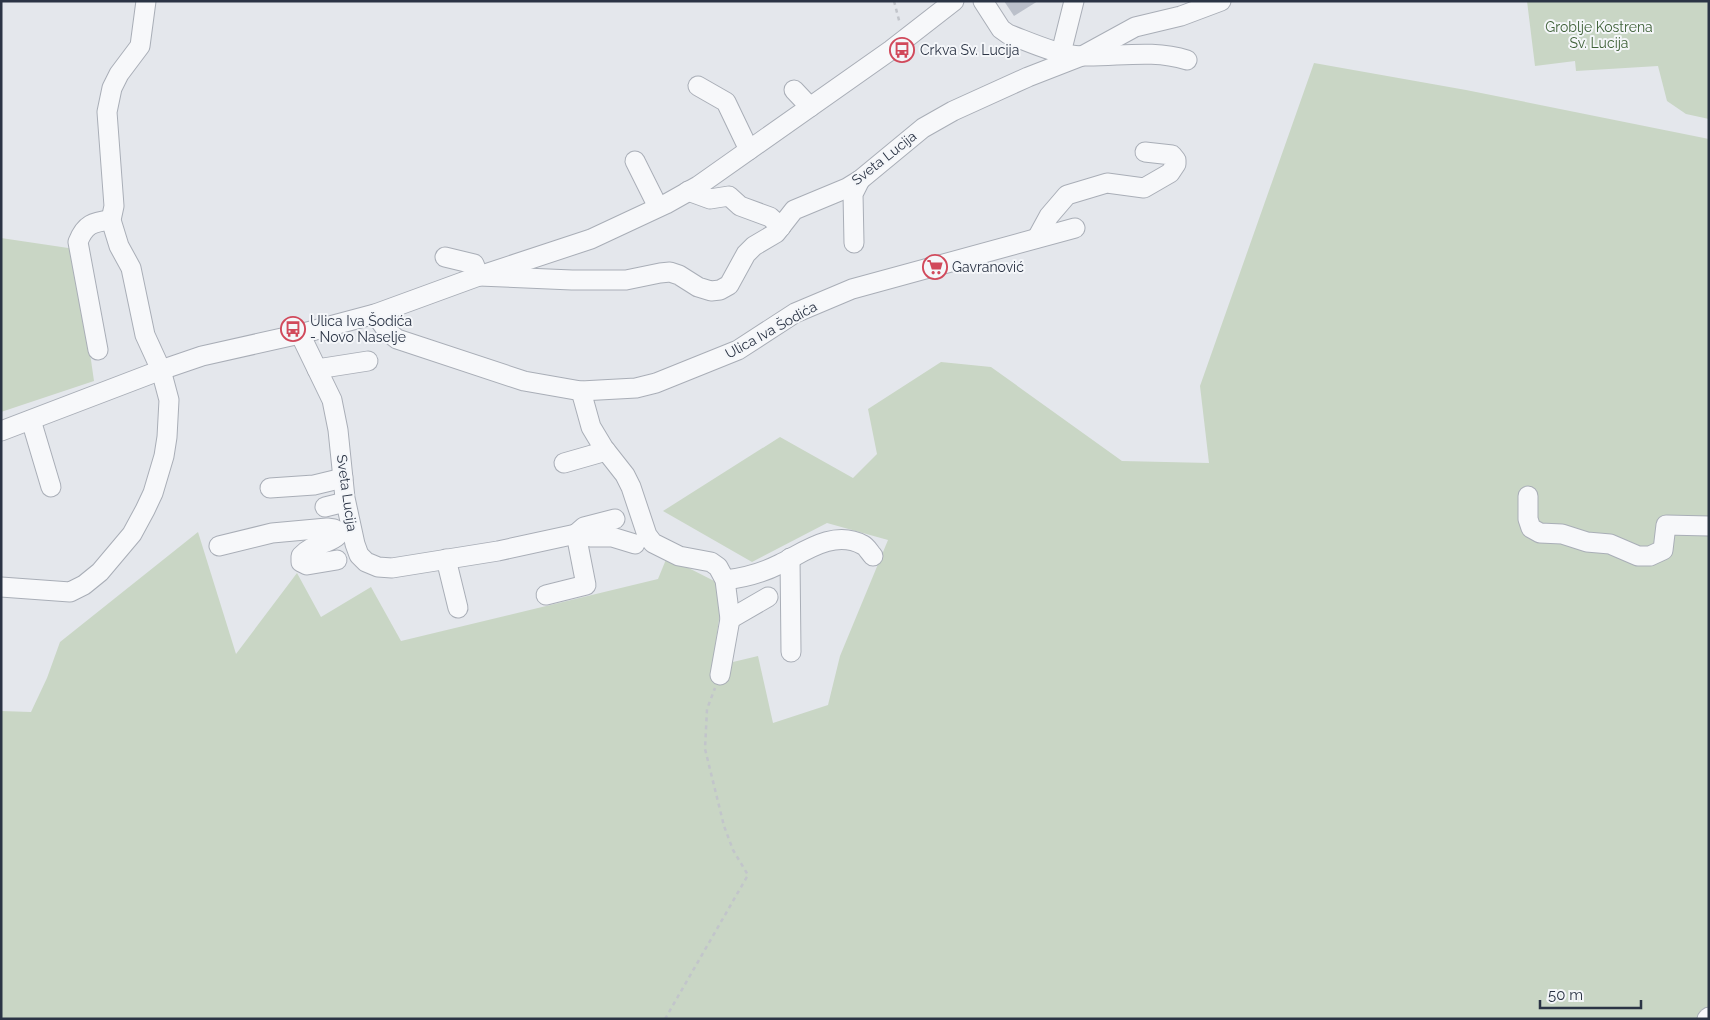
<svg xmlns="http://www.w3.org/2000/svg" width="1710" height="1020" font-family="Raleway,sans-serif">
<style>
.green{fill:#c9d6c5}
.building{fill:#bbc0ca}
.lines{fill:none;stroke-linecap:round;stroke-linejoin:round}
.minor-casing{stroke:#a9aeb7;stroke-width:21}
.path{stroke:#c2c5cb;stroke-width:2.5;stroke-dasharray:4 4;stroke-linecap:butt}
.minor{stroke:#f7f8fa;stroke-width:19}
.labels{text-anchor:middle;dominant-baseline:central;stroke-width:4;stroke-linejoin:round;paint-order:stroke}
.park-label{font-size:14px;fill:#3f6138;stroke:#f4f6f9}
.poi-label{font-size:14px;fill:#2b3445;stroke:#f4f6f9;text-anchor:start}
.street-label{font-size:14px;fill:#2b3445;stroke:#f4f6f9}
</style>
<rect width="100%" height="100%" fill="#e4e7ec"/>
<g class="green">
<path d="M1527 1H1709V119L1686 114 1667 101 1658 66 1576 71 1575 61 1535 66Z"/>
<path d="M1314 63 1466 90 1709 139V1019H1V711L31 712 47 678 60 642 198 532 236 654 297 573 321 617 371 587 401 641 658 579 667 557 724 586 712 667 758 656 773 723 828 705 840 656 888 540 827 523 752 562 663 511 780 437 853 478 877 454 868 409 941 362 991 367 1122 461 1209 463 1200 386Z"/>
<path d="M1 238 75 249 94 381 1 412Z"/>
</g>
<path class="building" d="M1004 1H1038L1014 16Z"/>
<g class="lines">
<defs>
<g id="minor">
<path d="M983 1 1001 29 1008 34C1032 43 1057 55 1082 56 1118 57 1152 49 1187 60"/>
<path d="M1061 53 1074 1"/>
<path d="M698 86 726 102 749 150"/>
<path d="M794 90 810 107"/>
<path d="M635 161 658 207"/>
<path d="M688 191 710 199 729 196 740 206 770 217 781 227"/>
<path d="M1037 238 1049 216 1067 195 1107 183 1144 188 1170 173 1176 164V160L1172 155 1145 152"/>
<path d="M854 243 853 194 860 180"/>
<path d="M445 257 474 264 479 276 572 280H626L660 273 670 272 679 275 698 287 711 291 720 290 729 285 746 254 754 246 776 233 794 210 847 188 860 180 923 128 953 111 1028 77 1082 56 1135 27 1181 16 1221 1"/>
<path d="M375 314 388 332 397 339 524 381 581 391 636 388 656 383 738 350 795 313 852 289 1075 228"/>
<path d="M300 334 332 400 338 430 345 498 355 544 359 555 366 562 378 567 392 568 498 551 576 534 591 537H612L635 544"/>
<path d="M98 350 78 242C85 224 93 222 111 220"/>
<path d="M317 369 368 361"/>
<path d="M581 391 591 427 603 447 625 475 631 487 647 535 653 543 679 556 711 562 718 567 725 580 730 619 720 675"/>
<path d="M31 420 51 487"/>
<path d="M1 431 161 370 202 356 300 334 375 314 479 276 591 239 666 204 698 186 891 50 954 1"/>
<path d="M564 463 606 451"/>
<path d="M270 488 314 485 343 478"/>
<path d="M1528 496V519L1531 528 1540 533 1562 534 1587 542 1610 544 1638 556H1650L1663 550 1666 525 1709 526"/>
<path d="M325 507 345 502"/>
<path d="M576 534 584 527 615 519"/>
<path d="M219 546 272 533 327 528 334 529 339 532"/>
<path d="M790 558 791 652"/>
<path d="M446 559 458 608"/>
<path d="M337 560 307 565 301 562V556C312 544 325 545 336 537 340 533 340 532 345 530"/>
<path d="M725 580C743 578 764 572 780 564 804 552 834 529 863 545 867 547 870 553 873 556"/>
<path d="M1 587 70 592 84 585 100 572 132 534 145 510 153 493 164 456 167 437 169 400 161 370 145 335 131 268 119 246 111 220 114 206 107 112 112 88 119 74 140 46 146 1"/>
<path d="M546 595 586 585 576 534"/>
<path d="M730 619 768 597"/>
<path d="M1707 1019 1709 1017"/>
</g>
</defs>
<use href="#minor" class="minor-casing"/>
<g class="path">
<path d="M894 1 900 24"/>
<path d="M665 1019 748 875 733 850 724 826 705 749 707 709 715 688"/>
</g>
<use href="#minor" class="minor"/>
</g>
<defs>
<symbol id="bus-ring" viewBox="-11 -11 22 22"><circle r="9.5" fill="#f4f6f9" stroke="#d1495b" stroke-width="1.5"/><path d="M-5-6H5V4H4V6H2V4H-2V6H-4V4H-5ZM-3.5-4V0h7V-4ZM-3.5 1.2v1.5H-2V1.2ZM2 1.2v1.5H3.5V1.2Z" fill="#d1495b"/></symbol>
<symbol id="supermarket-ring" viewBox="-11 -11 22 22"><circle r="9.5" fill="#f4f6f9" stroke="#d1495b" stroke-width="1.5"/><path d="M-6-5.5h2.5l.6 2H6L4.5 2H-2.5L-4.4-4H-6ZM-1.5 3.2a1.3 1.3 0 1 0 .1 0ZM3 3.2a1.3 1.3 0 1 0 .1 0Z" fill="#d1495b"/></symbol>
</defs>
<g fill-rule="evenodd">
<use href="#bus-ring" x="888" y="36" width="28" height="28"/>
<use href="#supermarket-ring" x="921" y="253" width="28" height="28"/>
<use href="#bus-ring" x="279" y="315" width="28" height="28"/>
</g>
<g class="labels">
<g class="park-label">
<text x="1599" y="27">Groblje Kostrena<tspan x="1599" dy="16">Sv. Lucija</tspan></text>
</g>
<g class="poi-label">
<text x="920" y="50">Crkva Sv. Lucija</text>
<text x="952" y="267">Gavranović</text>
<text x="310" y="321">Ulica Iva Šodića<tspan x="310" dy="16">- Novo Naselje</tspan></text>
</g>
<g class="street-label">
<text transform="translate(884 158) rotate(-38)">Sveta Lucija</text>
<text transform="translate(771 330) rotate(-29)">Ulica Iva Šodića</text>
<text transform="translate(347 493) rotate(82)">Sveta Lucija</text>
</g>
</g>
<rect width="1710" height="1020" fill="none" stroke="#2b3445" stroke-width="5"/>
<path d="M1540 1000v8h101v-8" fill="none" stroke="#2b3445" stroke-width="2.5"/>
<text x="1548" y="1000" font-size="15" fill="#2b3445" stroke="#f4f6f9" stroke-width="4" paint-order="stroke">50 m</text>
</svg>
